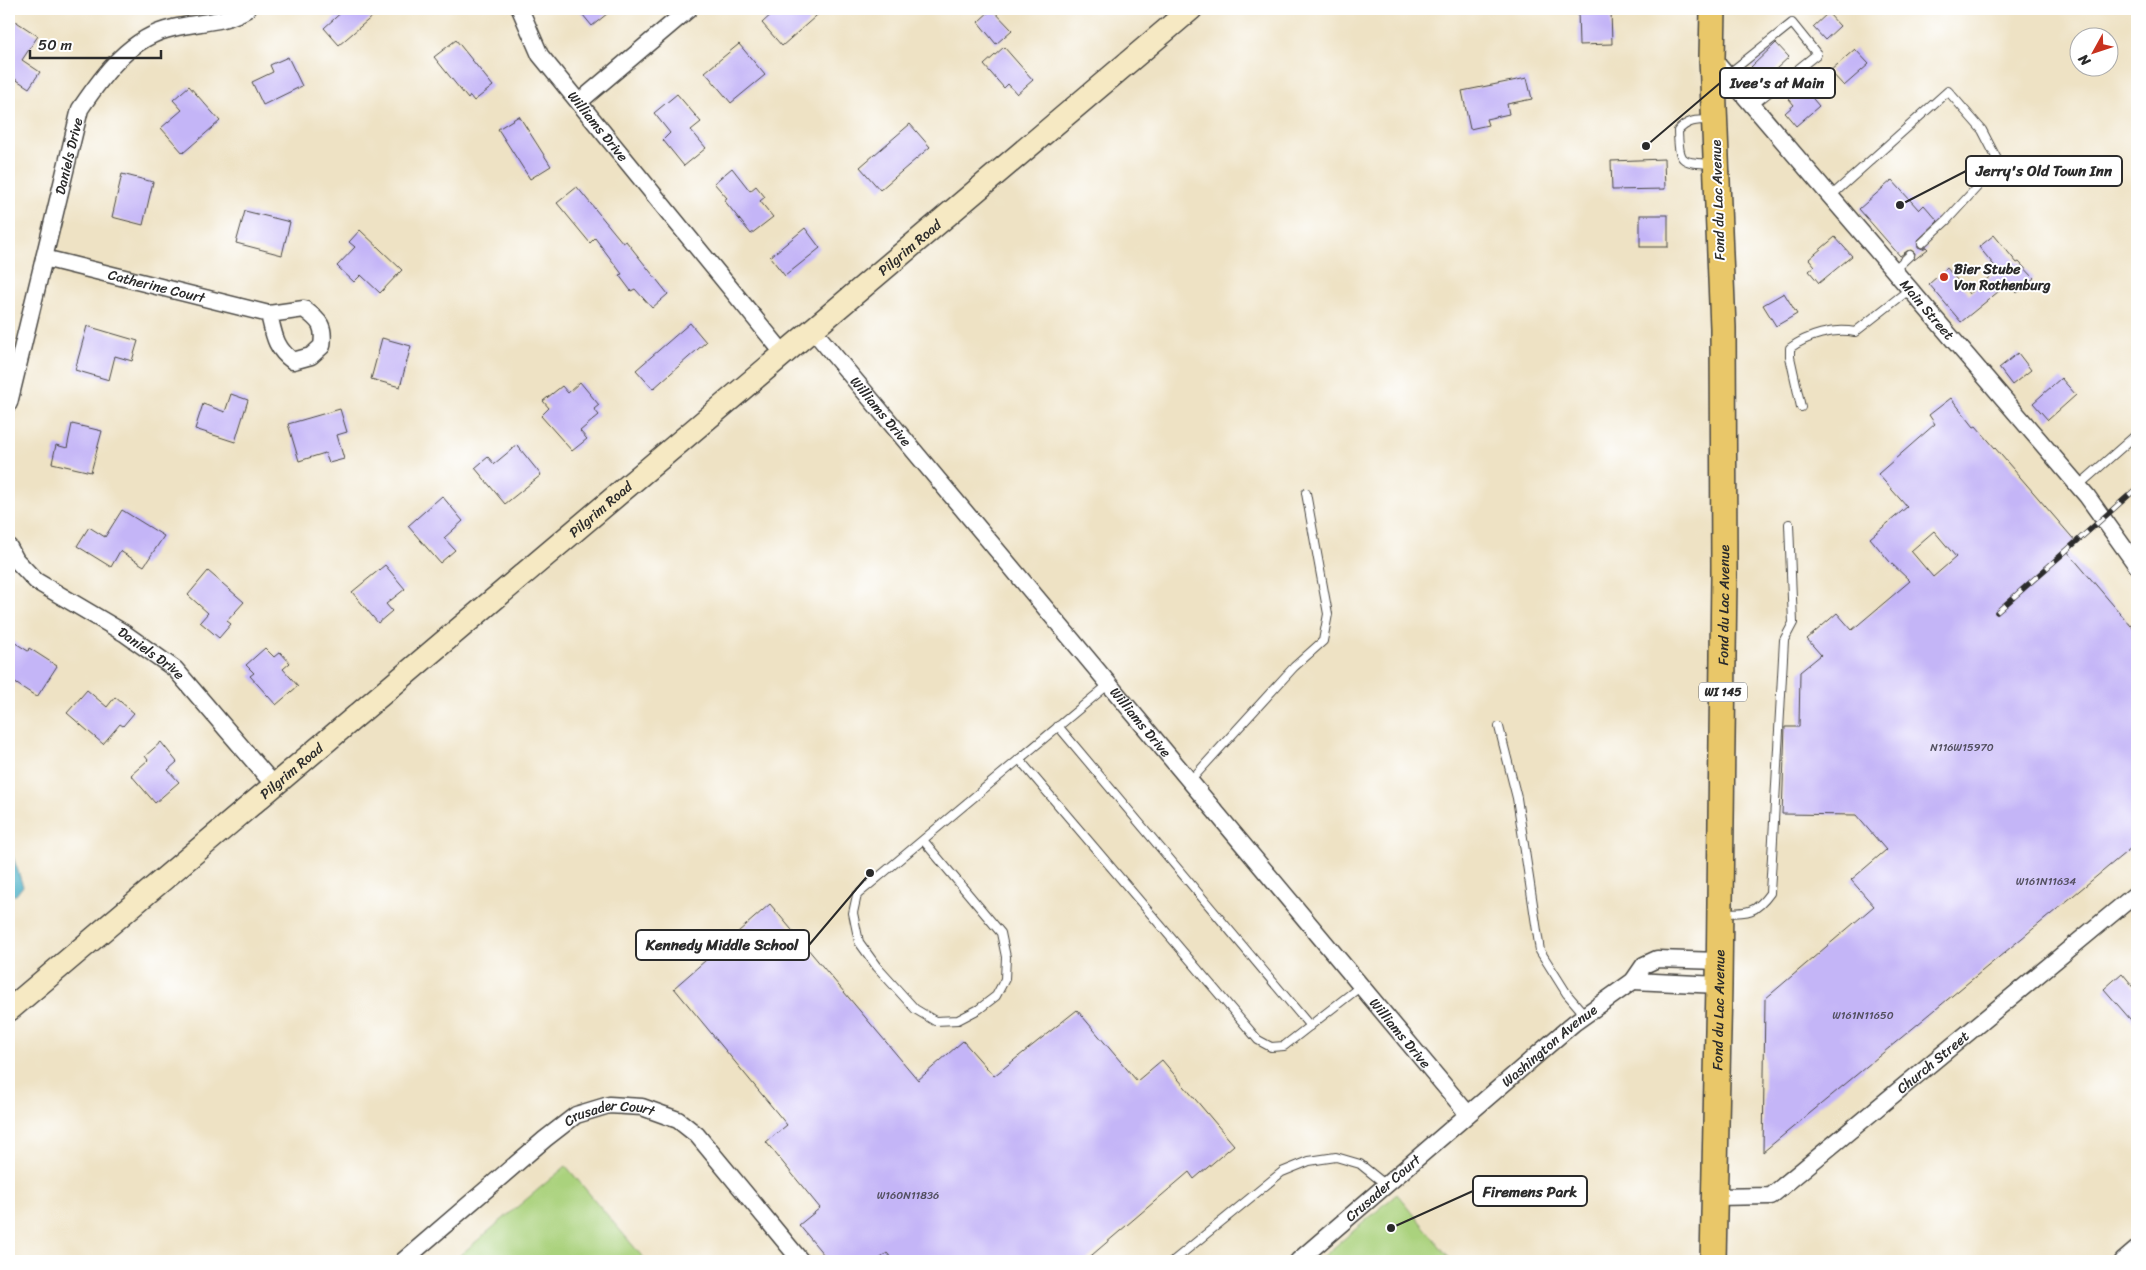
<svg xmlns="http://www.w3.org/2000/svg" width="2146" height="1270" font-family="Sriracha,sans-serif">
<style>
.green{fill:#aad27d;stroke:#6a7e54}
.water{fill:#43acc3;stroke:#376c77}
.building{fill:#c4b5f7;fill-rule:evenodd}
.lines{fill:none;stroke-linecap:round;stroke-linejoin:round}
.lane-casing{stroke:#484642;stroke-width:10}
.street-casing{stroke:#484642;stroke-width:19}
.secondary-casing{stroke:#484642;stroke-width:25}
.primary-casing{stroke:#484642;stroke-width:28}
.lane{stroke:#fff;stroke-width:8}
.street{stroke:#fff;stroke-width:16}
.secondary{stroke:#f6e9c3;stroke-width:22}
.primary{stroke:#e9c769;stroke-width:25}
.rail-casing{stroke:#2b2b2b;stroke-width:5.5}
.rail{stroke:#fff;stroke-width:4;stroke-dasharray:11;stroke-linecap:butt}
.poi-dot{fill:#c8321e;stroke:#fff;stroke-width:2}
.labels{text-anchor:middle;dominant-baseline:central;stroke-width:4;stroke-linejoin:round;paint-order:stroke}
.number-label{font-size:11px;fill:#514e5e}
.shield{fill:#fff;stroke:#6b6b6b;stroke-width:1}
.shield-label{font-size:12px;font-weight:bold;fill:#2b2b2b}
.street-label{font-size:14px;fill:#2b2b2b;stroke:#fff}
.poi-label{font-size:14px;font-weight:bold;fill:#2b2b2b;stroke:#fff;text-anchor:start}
.leader{fill:none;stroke:#2b2b2b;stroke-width:2}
.callout-dot{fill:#2b2b2b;stroke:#fff;stroke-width:2}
.callout{fill:#fff;stroke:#2b2b2b;stroke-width:2}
.callout-label{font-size:15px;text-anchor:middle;font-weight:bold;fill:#2b2b2b}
</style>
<rect width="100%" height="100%" fill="#fff"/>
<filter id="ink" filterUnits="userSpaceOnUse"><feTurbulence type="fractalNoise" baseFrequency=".02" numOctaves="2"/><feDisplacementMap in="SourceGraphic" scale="10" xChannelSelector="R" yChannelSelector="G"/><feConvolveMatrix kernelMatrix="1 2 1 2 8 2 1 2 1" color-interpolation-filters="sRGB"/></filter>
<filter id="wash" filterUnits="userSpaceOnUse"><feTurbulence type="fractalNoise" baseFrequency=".0096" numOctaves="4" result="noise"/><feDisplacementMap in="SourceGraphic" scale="20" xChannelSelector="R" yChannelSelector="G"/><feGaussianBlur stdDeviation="1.12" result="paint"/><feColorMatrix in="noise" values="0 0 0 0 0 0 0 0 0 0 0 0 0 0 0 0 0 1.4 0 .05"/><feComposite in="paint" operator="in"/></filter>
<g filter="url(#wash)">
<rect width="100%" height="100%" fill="#eee2c4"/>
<g class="green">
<path d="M566 1166 646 1261H453Z"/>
<path d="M1397 1194 1452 1261H1318Z"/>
</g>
<path class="water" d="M9 845 23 886 16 895H9Z"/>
<g id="blocks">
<g class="building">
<path d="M345 9H381L339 45 324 28Z"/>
<path d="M578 9H613L592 26Z"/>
<path d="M784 9H824L782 46 762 23 774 12 777 15Z"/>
<path d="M992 9 1012 30 996 44 978 22Z"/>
<path d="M1611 10 1612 44 1579 45 1578 11Z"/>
<path d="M1828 13 1840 26 1825 40 1813 27Z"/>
<path d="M9 17 38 36 22 60 40 72 29 88 12 77 9 81Z"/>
<path d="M456 40 493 86 474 101 470 96 468 99 434 57Z"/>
<path d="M1776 43 1789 57 1763 81 1751 67Z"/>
<path d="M739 44 765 75 731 103 705 72Z"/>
<path d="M1004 47 1033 80 1017 94 1008 84 1004 88 984 65Z"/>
<path d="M1855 49 1869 64 1844 86 1830 71Z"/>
<path d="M288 57 302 86 263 105 252 82 273 72 270 65Z"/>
<path d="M1527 78 1532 99 1507 104 1509 114 1486 119 1488 125 1470 129 1462 91Z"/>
<path d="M189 86 220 121 183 153 161 128 182 110 173 100Z"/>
<path d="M1803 87 1819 106 1796 126 1785 113 1794 105 1789 99Z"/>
<path d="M677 94 701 122 691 130 706 148 684 166 663 140 670 133 654 113Z"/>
<path d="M519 116 551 166 530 179 498 129Z"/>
<path d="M910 124 930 147 880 190 860 167Z"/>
<path d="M1664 159 1665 189 1612 190 1611 161Z"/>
<path d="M732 168 750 191 756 186 765 197 760 201 773 217 751 234 724 200 727 198 714 183Z"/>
<path d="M122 174 153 182 143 225 112 217Z"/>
<path d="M1892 180 1919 210 1924 205 1938 221 1917 241 1918 247 1923 249 1926 247 1928 249 1914 260 1915 253 1911 250 1907 251 1900 256 1859 209Z"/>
<path d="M577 187 623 243 626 241 668 294 652 308 635 289 631 291 619 275 622 274 595 238 590 243 557 203Z"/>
<path d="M245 211 290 222 282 255 236 243Z"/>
<rect x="1640" y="215" width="28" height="32"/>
<path d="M805 228 820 248 785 276 770 257Z"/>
<path d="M360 230 402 270 380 293 361 275 354 282 337 266 355 247 349 242Z"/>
<path d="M1994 235 2017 263 2019 262 2034 278 2017 293 2009 283 1961 322 1929 284 1947 268 1969 294 1998 270 1979 247Z"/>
<path d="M1835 237 1852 256 1819 283 1809 271 1815 266 1809 259Z"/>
<path d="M1784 293 1797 314 1776 326 1763 305Z"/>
<path d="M690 323 706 342 653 389 636 370Z"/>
<path d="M87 326 138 341 132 361 115 356 109 380 75 370Z"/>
<path d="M382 338 411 346 400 387 371 379Z"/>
<path d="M2018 353 2031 370 2012 385 1999 368Z"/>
<path d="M2061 378 2076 395 2048 420 2033 403Z"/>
<path d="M580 382 599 405 594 409 599 415 580 431 587 439 572 451 541 416 549 408 543 401 562 386 568 393Z"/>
<path d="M231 394 248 400 235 442 195 429 203 404 225 412Z"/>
<path d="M1951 398 1974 427 1976 426 2077 543 2067 551 2137 633V843L1763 1152 1765 999 1874 906 1851 880 1886 850 1856 815 1782 814 1785 727H1799L1800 672 1821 655 1807 639 1837 613 1852 630 1910 581 1890 562 1870 538 1907 507 1878 474 1935 424 1929 415ZM1934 531 1956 557 1933 577 1911 551Z"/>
<path d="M340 409 347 432 337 435 344 459 329 463 325 453 299 461 288 424Z"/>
<path d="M72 424 102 431 91 472 52 463 56 445 67 448Z"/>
<path d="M517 445 541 475 505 504 475 468 488 457 494 464Z"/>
<path d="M442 496 463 521 444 538 455 550 440 563 408 526Z"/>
<path d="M122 510 164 536 144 566 120 551 111 567 77 546 89 527 105 537Z"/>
<path d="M385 565 405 589 386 604 392 611 378 623 352 592Z"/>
<path d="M208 571 244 602 227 621 231 624 219 638 200 622 208 613 188 595Z"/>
<path d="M9 639 28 651 29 648 57 666 37 697 9 679Z"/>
<path d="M265 648 274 657 280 652 290 663 283 669 298 686 276 705 250 676 254 673 246 665Z"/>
<path d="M87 690 107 707 115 697 134 713 123 726 120 724 103 744 67 713Z"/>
<path d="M161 742 177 762 168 770 179 782 155 803 131 775 148 760 145 756Z"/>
<path d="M770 904 918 1080 963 1041 994 1076 1077 1010 1137 1081 1162 1060 1234 1145 1194 1179 1189 1172 1085 1261H894L887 1253 877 1261H829L799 1225 820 1208 766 1142 787 1125 674 988Z"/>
<path d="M2122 973 2137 991V1027L2104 989Z"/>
</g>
</g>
</g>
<g filter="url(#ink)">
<use href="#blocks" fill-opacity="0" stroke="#484642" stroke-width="1"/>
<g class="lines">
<defs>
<g id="lane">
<path d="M1727 75 1792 23 1817 54 1753 105"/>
<path d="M1710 120C1697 120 1687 120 1678 131 1679 164 1681 162 1712 164"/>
<path d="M1831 196 1948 91 1982 130 1999 163 1947 220 1922 243"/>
<path d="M1894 270 1910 255"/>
<path d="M1801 407 1790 357V348C1808 335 1833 328 1855 332L1910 289"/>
<path d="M2078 486 2137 434"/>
<path d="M1058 726 1310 1026"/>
<path d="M1499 727 1517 798 1540 951 1567 994 1585 1015"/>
<path d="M1019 759 1258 1040 1271 1047 1284 1046 1361 986"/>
<path d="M1190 781 1294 667 1323 641 1328 614 1306 493"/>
<path d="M923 840 1001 933 1006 957 1005 979 996 996 979 1009 958 1020 935 1021 915 1009 877 967 859 942 853 913 857 895 1109 684"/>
<path d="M1722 913C1747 913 1755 914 1770 893L1784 640 1793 623 1789 524"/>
<path d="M1173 1261 1282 1172 1309 1161 1336 1157 1360 1164 1386 1185"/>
</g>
<g id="street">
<path id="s1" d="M520 9 540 55 784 354"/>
<path id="s2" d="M1712 58 2087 496 2137 566"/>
<path d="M579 102 689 9"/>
<path id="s3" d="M44 258 269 314 304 309C320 321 325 326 322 346L311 356 293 361C275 348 274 335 269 314"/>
<path id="s4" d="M813 330 1468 1114"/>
<path id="s5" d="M9 403 80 109C103 75 130 37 173 28 197 22 225 23 247 9"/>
<path id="s6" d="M9 547 16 560 36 581 124 633 175 669 274 785"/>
<path d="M1633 981 1719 985"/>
<path id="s7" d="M1715 1197 1771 1196 2137 893"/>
<path id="s8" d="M403 1261 545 1139 576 1115 609 1105 642 1107 678 1120 697 1135 801 1261"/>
<path id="s9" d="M1298 1261 1574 1023 1633 981 1644 965 1657 959 1719 961"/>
<path d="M2123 1261 2137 1249"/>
</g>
<g id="secondary">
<path id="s10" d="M9 1010 1191 9"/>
</g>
<g id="primary">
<path id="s11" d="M1713 1261 1719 985 1724 574 1723 328 1712 58 1713 9"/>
</g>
</defs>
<use href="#lane" class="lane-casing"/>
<use href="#street" class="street-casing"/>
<use href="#secondary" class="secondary-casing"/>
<use href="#primary" class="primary-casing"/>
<use href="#lane" class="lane"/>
<use href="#street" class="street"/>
<use href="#secondary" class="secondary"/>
<use href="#primary" class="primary"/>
<defs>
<path id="rail" d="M1997 612 2137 488"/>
</defs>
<use href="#rail" class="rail-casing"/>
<use href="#rail" class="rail"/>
</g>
</g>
<circle class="poi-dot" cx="1944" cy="277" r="5"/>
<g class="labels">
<g class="number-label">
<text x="1962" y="747">N116W15970</text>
<text x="2046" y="881">W161N11634</text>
<text x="1863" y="1015">W161N11650</text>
<text x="908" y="1195">W160N11836</text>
</g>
<rect class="shield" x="1699" y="682.5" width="48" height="19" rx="4"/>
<g class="shield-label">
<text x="1723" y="692">WI 145</text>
</g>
<g class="street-label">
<text stroke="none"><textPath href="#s1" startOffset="142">Williams Drive</textPath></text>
<text stroke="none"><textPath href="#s5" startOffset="254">Daniels Drive</textPath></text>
<text transform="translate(1718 200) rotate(-92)">Fond du Lac Avenue</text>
<text stroke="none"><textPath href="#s10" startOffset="1180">Pilgrim Road</textPath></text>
<text stroke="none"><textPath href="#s3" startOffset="116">Catherine Court</textPath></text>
<text stroke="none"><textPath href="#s2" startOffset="331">Main Street</textPath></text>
<text stroke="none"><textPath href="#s4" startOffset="106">Williams Drive</textPath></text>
<text stroke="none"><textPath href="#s10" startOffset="775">Pilgrim Road</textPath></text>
<text stroke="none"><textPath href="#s11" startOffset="656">Fond du Lac Avenue</textPath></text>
<text stroke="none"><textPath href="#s6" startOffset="180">Daniels Drive</textPath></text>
<text stroke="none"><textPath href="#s4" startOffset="511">Williams Drive</textPath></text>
<text stroke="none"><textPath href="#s10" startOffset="370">Pilgrim Road</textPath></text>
<text stroke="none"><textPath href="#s11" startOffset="251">Fond du Lac Avenue</textPath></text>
<text stroke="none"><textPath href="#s4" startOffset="916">Williams Drive</textPath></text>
<text stroke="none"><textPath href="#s9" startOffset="331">Washington Avenue</textPath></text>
<text stroke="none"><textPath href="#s7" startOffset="266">Church Street</textPath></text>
<text stroke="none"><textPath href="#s8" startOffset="260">Crusader Court</textPath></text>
<text stroke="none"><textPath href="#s9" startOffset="112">Crusader Court</textPath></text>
</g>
<g class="poi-label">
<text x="1954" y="269">Bier Stube<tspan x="1954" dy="16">Von Rothenburg</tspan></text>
</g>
</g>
<path class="leader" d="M1646 146L1720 83M1900 205L1966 171M870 873L809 945M1391 1228L1473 1191"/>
<g class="callout-dot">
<circle cx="1646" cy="146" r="5"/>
<circle cx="1900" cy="205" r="5"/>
<circle cx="870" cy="873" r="5"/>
<circle cx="1391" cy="1228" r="5"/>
</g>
<g class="callout">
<rect x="1720" y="68" width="115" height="30" rx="5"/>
<rect x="1966" y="156" width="156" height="30" rx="5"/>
<rect x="636" y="930" width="173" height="30" rx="5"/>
<rect x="1473" y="1176" width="114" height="30" rx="5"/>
</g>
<g class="callout-label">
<text x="1777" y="88">Ivee's at Main</text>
<text x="2044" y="176">Jerry's Old Town Inn</text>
<text x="722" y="950">Kennedy Middle School</text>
<text x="1530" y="1197">Firemens Park</text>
</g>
<rect width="2146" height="1270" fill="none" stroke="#fff" stroke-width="30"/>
<g transform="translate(2094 52) rotate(230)"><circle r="24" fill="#ffffff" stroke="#aaaaaa"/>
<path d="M0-4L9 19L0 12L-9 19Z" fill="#c8321e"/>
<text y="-8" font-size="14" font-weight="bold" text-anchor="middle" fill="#2b2b2b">N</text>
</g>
<path d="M30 50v8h131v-8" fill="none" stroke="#2b2b2b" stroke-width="2.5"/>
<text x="38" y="50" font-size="15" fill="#2b2b2b" stroke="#ffffff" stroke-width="4" paint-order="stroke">50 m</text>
</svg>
